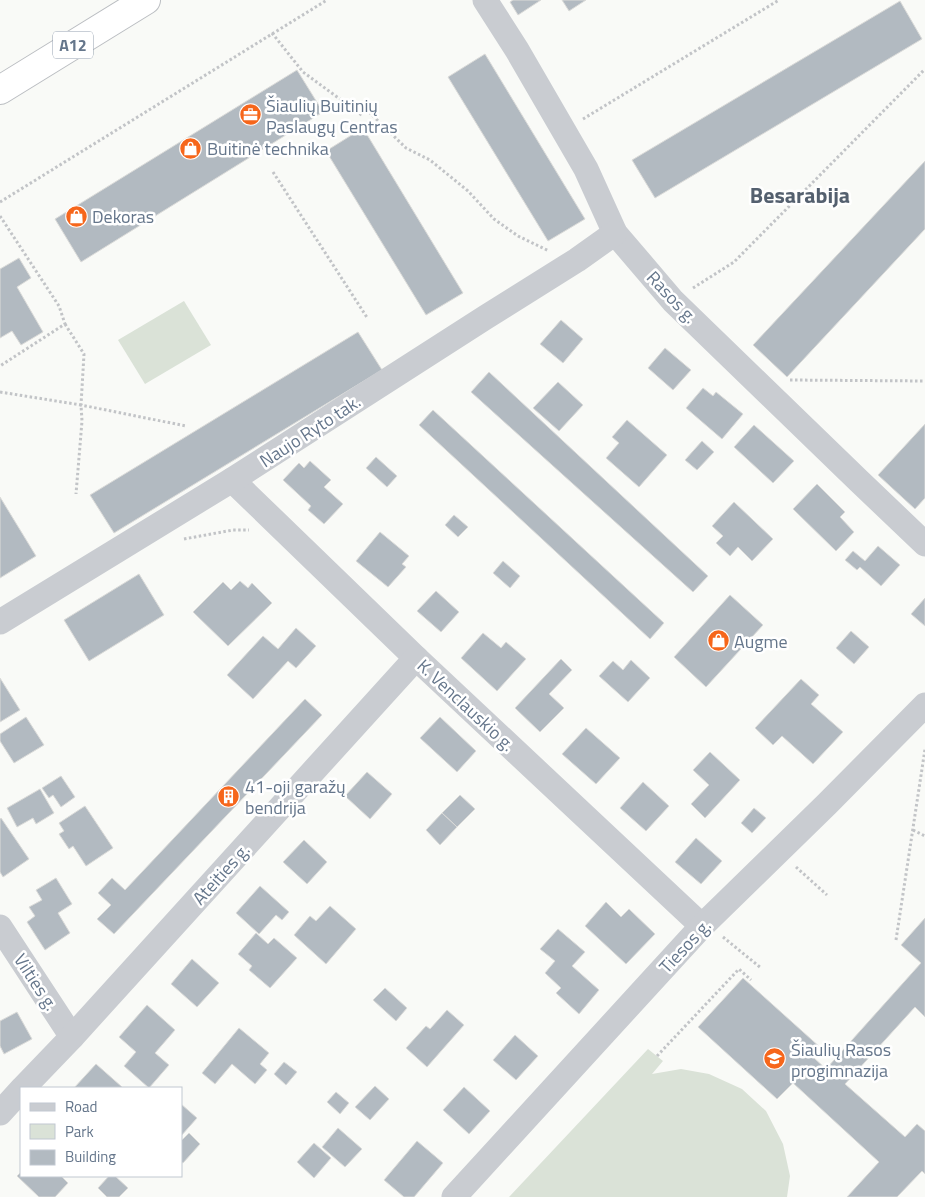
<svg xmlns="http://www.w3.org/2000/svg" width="925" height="1197" font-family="'Titillium Web',sans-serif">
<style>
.park{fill:#dae2d7}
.building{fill:#b2bac1;stroke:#dbdbd9}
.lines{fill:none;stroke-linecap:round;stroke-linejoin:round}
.trunk-casing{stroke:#bbbec2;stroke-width:30}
.path{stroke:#c2c4c7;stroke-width:3;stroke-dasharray:2.5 2.5;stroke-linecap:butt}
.minor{stroke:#c9ccd1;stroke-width:25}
.trunk{stroke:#fff;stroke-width:28}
.labels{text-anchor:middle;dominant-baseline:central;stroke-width:5;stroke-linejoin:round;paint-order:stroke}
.shield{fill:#fff;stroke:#939fae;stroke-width:1}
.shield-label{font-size:16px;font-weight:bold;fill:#65768b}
.poi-label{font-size:18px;fill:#65768b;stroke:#fff;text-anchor:start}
.street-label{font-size:18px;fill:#65768b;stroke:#fff}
.district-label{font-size:22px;font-weight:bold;fill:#54606f;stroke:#fff}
</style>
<rect width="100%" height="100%" fill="#f9faf7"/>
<g class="park">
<path d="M184 301 211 345 145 384 118 340Z"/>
<path d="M648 1049 663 1061 652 1074 681 1069 709 1074 742 1089 766 1111 783 1144 790 1176 787 1197H509Z"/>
</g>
<g class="building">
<path d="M513 0H541L518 15 510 2Z"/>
<path d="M562 0H586L569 11Z"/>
<path d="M900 1 922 39 655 198 632 160Z"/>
<path d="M485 54 585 219 548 241 448 77Z"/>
<path d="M297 70 323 112 81 262 55 219Z"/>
<path d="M363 128 463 293 426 315 326 151Z"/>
<path d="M925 161V229L787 377 753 345Z"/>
<path d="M19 258 31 278 17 287 43 332 21 345 12 331 0 338V269Z"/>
<path d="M561 320 583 339 563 363 540 344Z"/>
<path d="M358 332 382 370 114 533 90 495Z"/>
<path d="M665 348 691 370 673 390 648 368Z"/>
<path d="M489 372 708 576 693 592 471 392Z"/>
<path d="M558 382 583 405 559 431 533 408Z"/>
<path d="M703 388 713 396 716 392 743 414 722 439 686 408Z"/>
<path d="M433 410 664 623 650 639 419 425Z"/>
<path d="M627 420 667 455 639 487 606 458 619 443 612 437Z"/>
<path d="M925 424V498L915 509 878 475Z"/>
<path d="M754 425 794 461 773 483 734 447Z"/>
<path d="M702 441 714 452 697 470 685 460Z"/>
<path d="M376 457 397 476 387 487 366 468Z"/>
<path d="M310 461 331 480 324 487 343 504 324 524 308 510 311 506 283 480 299 463 304 468Z"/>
<path d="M817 484 845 512 840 517 854 532 836 551 793 509Z"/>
<path d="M0 497 36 556 0 578Z"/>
<path d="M734 502 773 539 752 561 738 547 730 556 716 543 723 536 712 526Z"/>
<path d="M454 515 468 527 458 537 445 525Z"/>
<path d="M380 532 409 556 402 564 406 567 388 587 356 561Z"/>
<path d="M878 546 900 565 881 586 860 567 857 570 845 560 853 551 865 561Z"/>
<path d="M503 561 520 576 510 588 493 573Z"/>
<path d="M139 574 164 615 89 661 64 620Z"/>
<path d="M240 581 248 588 252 583 272 603 228 646 193 612 223 582 231 590Z"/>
<path d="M436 591 459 612 441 632 417 611Z"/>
<path d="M730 595 763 625 706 687 674 657Z"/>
<path d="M925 598V626L911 614Z"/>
<path d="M296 628 316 646 296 668 288 661 253 699 227 675 263 636 278 649Z"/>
<path d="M851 631 869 647 854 664 836 648Z"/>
<path d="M483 633 501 648 506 642 526 659 497 691 461 658Z"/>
<path d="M561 659 572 670 549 694 564 708 540 732 515 708Z"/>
<path d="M631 660 650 678 628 702 599 676 613 661 623 670Z"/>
<path d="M0 678 20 710 0 722Z"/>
<path d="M801 679 819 695 811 704 843 732 813 764 782 736 773 745 755 728Z"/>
<path d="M305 699 322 715 114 934 97 919 111 905 98 893 112 878 125 890Z"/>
<path d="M26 717 44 745 14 763 0 741V734Z"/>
<path d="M440 717 476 751 457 772 420 738Z"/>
<path d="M586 728 620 758 596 784 562 754Z"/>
<path d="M710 752 740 780 705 818 691 804 709 785 693 770Z"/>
<path d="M367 772 392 794 370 819 345 796Z"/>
<path d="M61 776 75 797 61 807 53 795 49 798 42 788Z"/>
<path d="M643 782 669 806 646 831 620 808Z"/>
<path d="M40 789 54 813 36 824 33 818 17 827 7 808Z"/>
<path d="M460 795 475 809 457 827 442 813Z"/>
<path d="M85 806 113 848 86 866 73 846 69 849 59 834 64 831 59 823Z"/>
<path d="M754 808 766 818 752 833 741 823Z"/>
<path d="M442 813 457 827 440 845 426 830Z"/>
<path d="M1 818 29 859 3 877 0 872V819Z"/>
<path d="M696 838 722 861 701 884 675 862Z"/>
<path d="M304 840 327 862 307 884 283 862Z"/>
<path d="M56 878 72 904 58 913 70 933 45 950 27 922 35 916 29 907 42 900 36 890Z"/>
<path d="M260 886 289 912 282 920 276 915 259 934 236 913Z"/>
<path d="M606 902 621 917 629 909 655 934 626 964 585 926Z"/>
<path d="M330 906 356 929 326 964 294 935 310 916 316 921Z"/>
<path d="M925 918V1017L915 1007 845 1084 905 1137 917 1124 925 1131V1174L922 1171 897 1197H847L879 1162 793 1083 777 1099 698 1027 743 978 822 1049 814 1058 826 1069 921 963 901 945Z"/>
<path d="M558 929 585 952 572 966 599 990 579 1014 556 993 561 988 545 973 555 961 540 949Z"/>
<path d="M256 933 268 944 274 938 297 958 270 988 249 970 252 966 238 954Z"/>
<path d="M192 959 219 983 197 1007 171 984Z"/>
<path d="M385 988 407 1008 396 1021 373 1000Z"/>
<path d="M147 1005 175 1030 155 1053 169 1065 149 1088 124 1066 136 1052 119 1037Z"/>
<path d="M447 1010 464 1025 427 1067 406 1048 426 1026 430 1029Z"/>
<path d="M17 1012 32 1039 4 1054 0 1046V1021Z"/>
<path d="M239 1028 269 1053 260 1064 267 1070 255 1084 232 1064 215 1084 202 1073Z"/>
<path d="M515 1035 538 1056 516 1080 493 1060Z"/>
<path d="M284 1062 297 1072 286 1085 274 1074Z"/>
<path d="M96 1064 122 1087 121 1088H74Z"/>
<path d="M375 1086 389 1099 370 1120 355 1107Z"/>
<path d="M464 1087 490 1111 469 1134 443 1110Z"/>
<path d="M336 1092 349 1103 340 1114 327 1102Z"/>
<path d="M181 1104 197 1118 181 1136Z"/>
<path d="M338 1128 362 1149 345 1167 322 1147Z"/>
<path d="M189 1133 200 1144 183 1163 181 1162V1141Z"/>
<path d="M417 1141 443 1163 414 1197H404L384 1180Z"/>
<path d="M314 1143 331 1158 314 1178 297 1162Z"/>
<path d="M21 1172V1176H61L68 1183 55 1197H39L17 1176Z"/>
<path d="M109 1176H115L128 1188 119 1197H107L98 1188Z"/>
</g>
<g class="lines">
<defs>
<path id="trunk" d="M0 90 146 0"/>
</defs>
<use href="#trunk" class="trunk-casing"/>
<g class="path">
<path d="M272 33 303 72 363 116"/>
<path d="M369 112 406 148 430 160 468 191 494 219 518 236 549 251"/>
<path d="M583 119 779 0"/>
<path d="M273 172 368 319"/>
<path d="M0 202 327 0"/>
<path d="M0 216 59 306 65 324 0 366"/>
<path d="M693 288 734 262 925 69"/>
<path d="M65 324 84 354 81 405 186 426"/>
<path d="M790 380 925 381"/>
<path d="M0 392 81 405 82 421 76 494"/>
<path d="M184 539 233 530H249"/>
<path d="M913 830 925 836"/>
<path d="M796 867 827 895"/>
<path d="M723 937 761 968"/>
<path d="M896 940 925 749"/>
<path d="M657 1056 739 969 751 980"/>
</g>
<g class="minor">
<path d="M485 0 517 50 586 169 615 233 673 301 859 481 925 544"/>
<path d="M232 480 416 658 702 926"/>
<path d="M0 622 232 480 486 317 577 260 615 233"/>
<path d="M0 927 72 1037"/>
<path d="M23 1088 72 1037 416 658"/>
<path d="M0 1113 21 1090"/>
<path d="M454 1197 702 926 827 804 925 705"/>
</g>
<use href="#trunk" class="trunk"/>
</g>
<defs>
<symbol id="office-disc" viewBox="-11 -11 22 22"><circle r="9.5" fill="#f6661b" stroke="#fff"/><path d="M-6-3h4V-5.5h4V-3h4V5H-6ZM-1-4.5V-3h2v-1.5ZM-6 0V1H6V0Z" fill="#fff"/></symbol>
<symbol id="shop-disc" viewBox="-11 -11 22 22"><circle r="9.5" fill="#f6661b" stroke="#fff"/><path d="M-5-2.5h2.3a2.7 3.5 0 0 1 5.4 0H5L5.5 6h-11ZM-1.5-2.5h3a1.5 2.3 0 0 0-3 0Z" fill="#fff"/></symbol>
<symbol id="building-disc" viewBox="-11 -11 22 22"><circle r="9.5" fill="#f6661b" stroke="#fff"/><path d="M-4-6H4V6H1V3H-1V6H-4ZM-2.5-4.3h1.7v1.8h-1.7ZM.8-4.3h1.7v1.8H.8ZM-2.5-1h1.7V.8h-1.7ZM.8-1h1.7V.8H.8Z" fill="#fff"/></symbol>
<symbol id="school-disc" viewBox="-11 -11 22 22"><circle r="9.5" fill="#f6661b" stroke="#fff"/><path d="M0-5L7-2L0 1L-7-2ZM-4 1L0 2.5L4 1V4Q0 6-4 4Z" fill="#fff"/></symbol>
</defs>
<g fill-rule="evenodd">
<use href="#office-disc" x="238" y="102" width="25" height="25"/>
<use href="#shop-disc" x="178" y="136" width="25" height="25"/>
<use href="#shop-disc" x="64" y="204" width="25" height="25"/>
<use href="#shop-disc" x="706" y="628" width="25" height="25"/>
<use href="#building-disc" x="216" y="784" width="25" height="25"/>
<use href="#school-disc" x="762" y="1046" width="25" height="25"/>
</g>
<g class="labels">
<rect class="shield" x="53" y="31.5" width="40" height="27" rx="4"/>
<g class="shield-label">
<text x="73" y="45">A12</text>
</g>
<g class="poi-label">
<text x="266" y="105">Šiaulių Buitinių<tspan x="266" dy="21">Paslaugų Centras</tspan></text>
<text x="207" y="148">Buitinė technika</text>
<text x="92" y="216">Dekoras</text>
<text x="734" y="641">Augme</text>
<text x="245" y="786">41-oji garažų<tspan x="245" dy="21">bendrija</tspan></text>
<text x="791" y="1049">Šiaulių Rasos<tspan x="791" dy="21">progimnazija</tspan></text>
</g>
<g class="street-label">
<text transform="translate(672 297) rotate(47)">Rasos g.</text>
<text transform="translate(310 431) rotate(-33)">Naujo Ryto tak.</text>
<text transform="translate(466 705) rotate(43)">K. Venclauskio g.</text>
<text transform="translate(221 874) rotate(-48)">Ateities g.</text>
<text transform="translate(685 946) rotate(-47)">Tiesos g.</text>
<text transform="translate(36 982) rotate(57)">Vilties g.</text>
</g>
<g class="district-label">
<text x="800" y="195">Besarabija</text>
</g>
</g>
<rect x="20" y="1087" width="162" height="90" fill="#ffffff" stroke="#c1c8d1"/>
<rect x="30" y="1103" width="25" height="8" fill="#c9ccd1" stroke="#c1c8d1"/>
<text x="65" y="1112" font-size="15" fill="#65768b">Road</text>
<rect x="30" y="1124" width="25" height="15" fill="#dae2d7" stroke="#c1c8d1"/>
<text x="65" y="1137" font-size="15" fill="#65768b">Park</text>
<rect x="30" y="1150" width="25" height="15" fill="#b2bac1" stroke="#c1c8d1"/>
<text x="65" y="1162" font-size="15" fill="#65768b">Building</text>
</svg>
